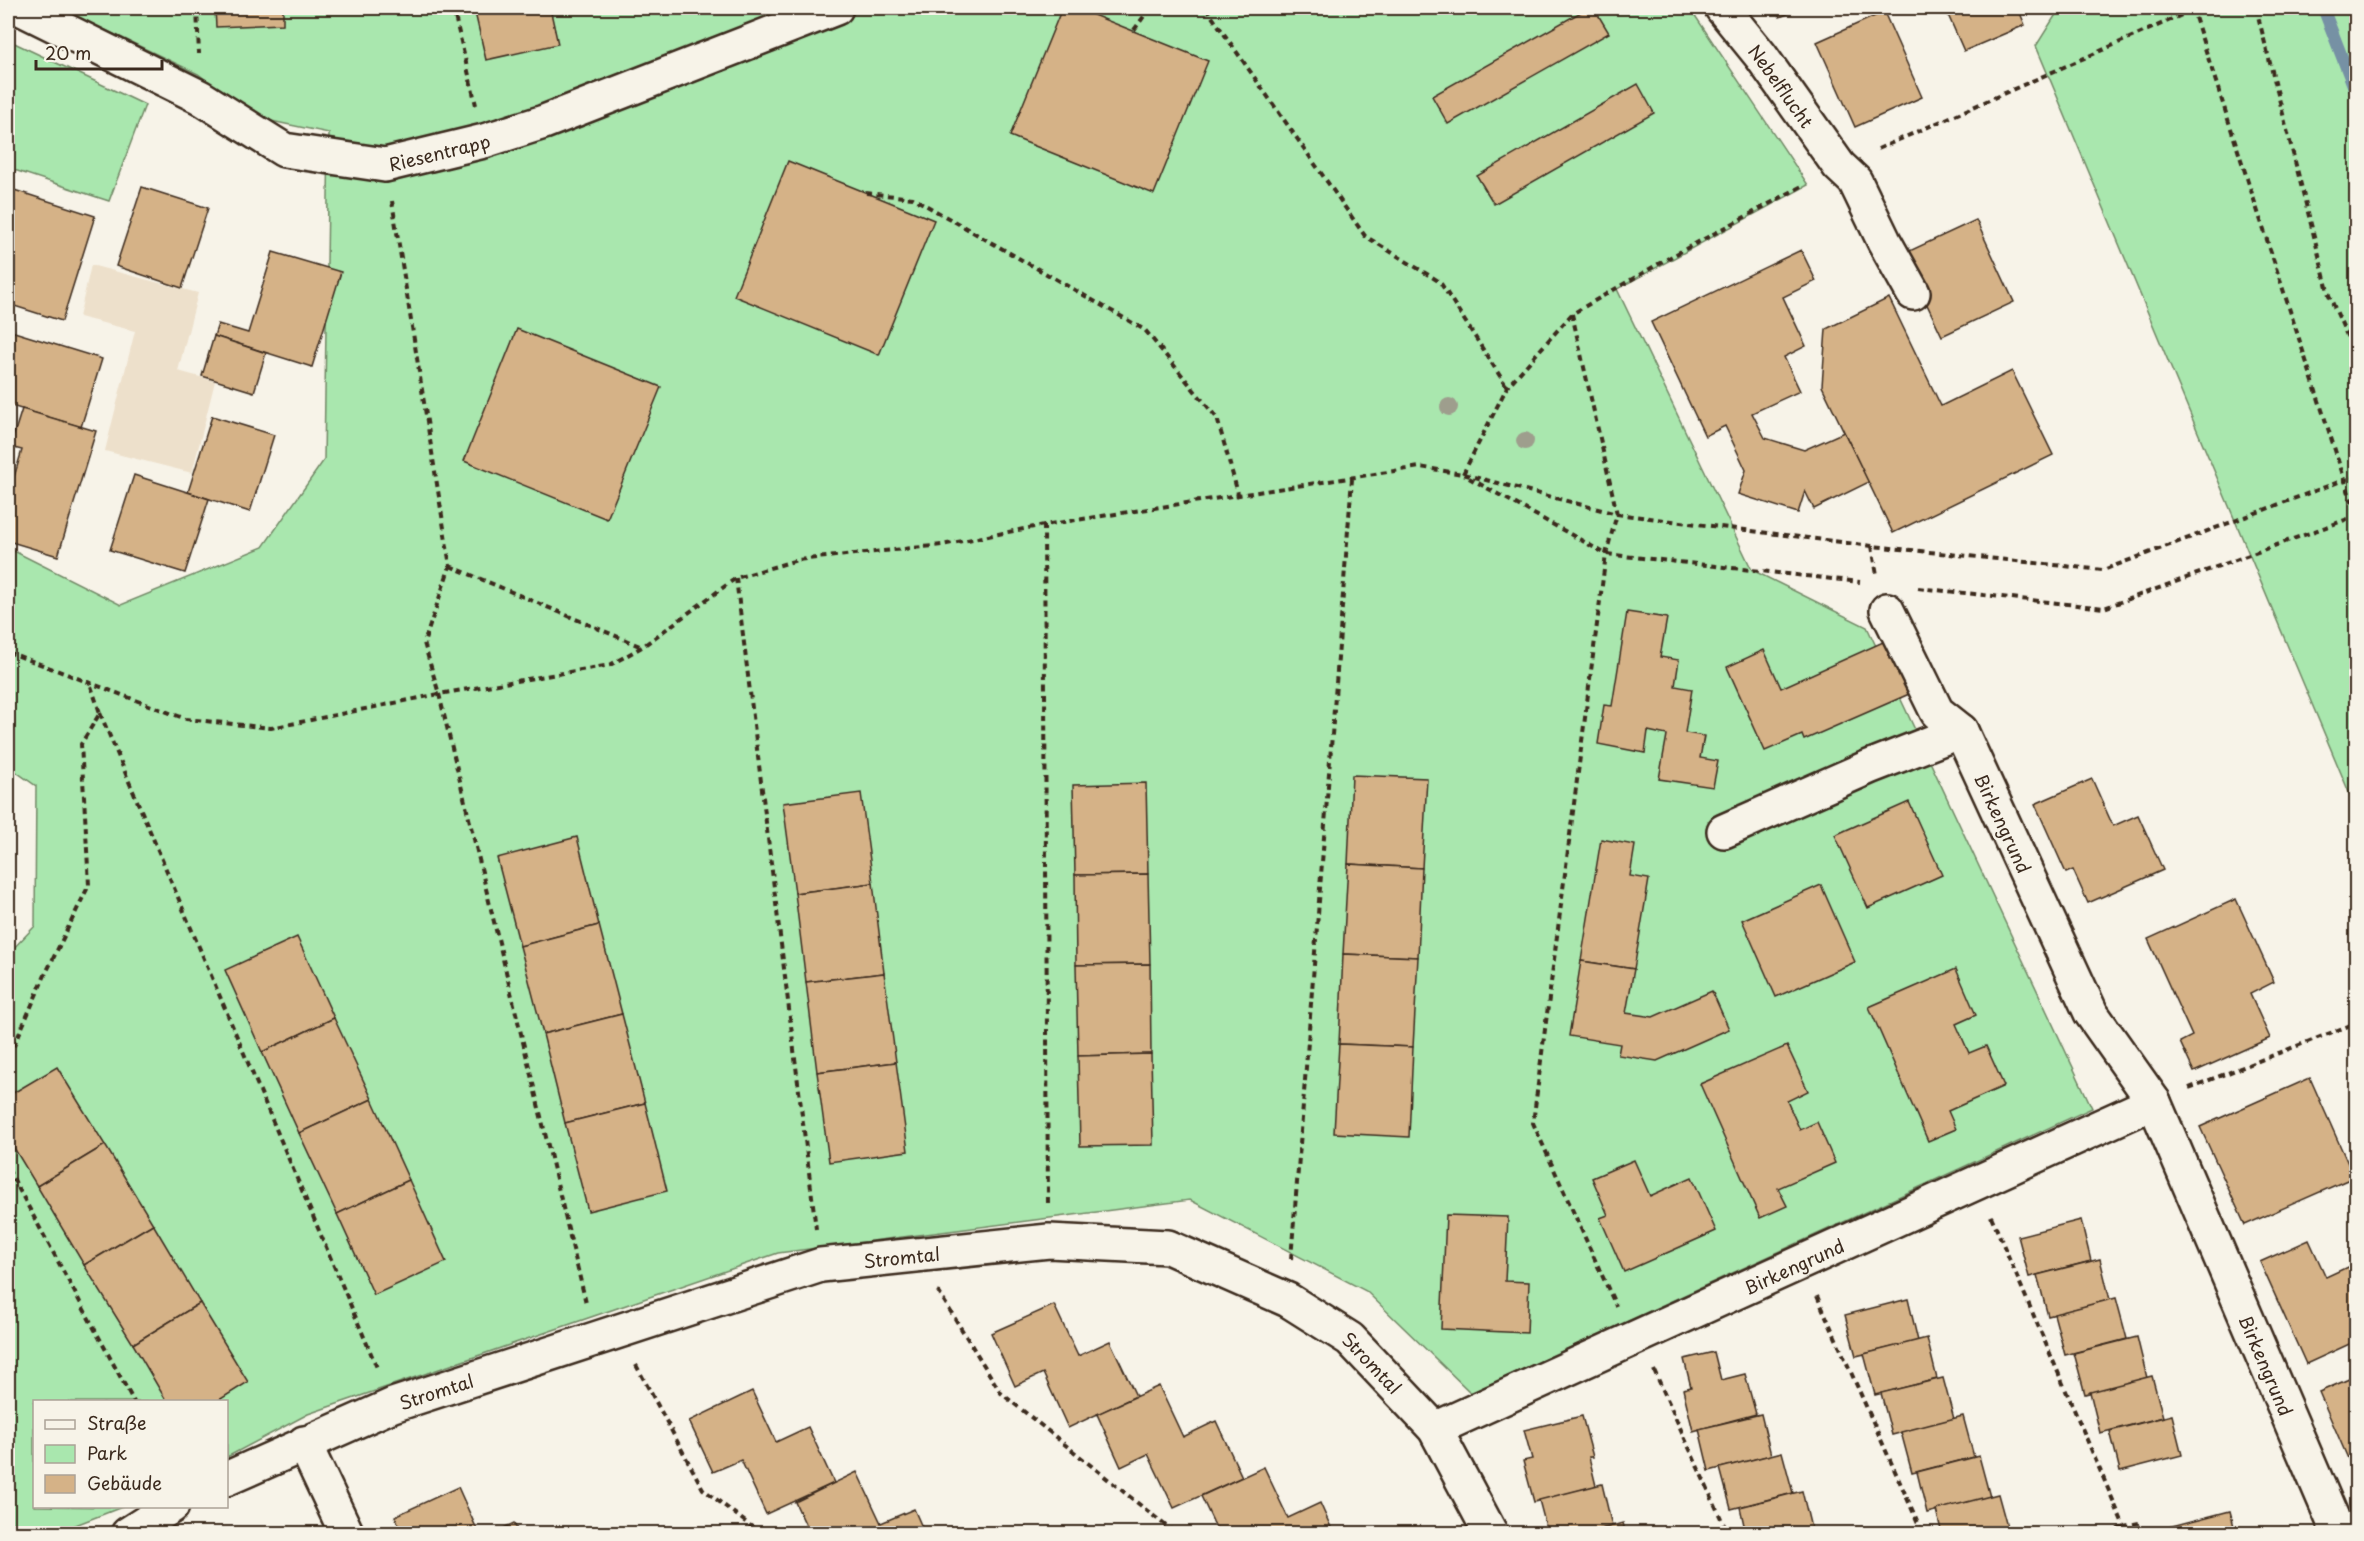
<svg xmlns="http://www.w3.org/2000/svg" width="2364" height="1541" font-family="'Playpen Sans',sans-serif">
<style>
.built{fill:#ede0cb}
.green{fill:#a9e7ae;stroke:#728866;stroke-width:1.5}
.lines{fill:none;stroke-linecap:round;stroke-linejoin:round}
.stream{stroke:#7691a4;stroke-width:12}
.building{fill:#d5b287;stroke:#3b2a1e;stroke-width:1.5}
.minor-casing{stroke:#3b2a1e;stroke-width:38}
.path{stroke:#3b2a1e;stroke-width:4;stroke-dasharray:6 4.5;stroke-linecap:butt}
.minor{stroke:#f7f3e8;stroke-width:33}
.tree{fill:#9e9e8d}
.labels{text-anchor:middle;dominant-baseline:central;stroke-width:5;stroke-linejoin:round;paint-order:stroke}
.street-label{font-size:18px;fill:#3b2a1e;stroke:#f7f3e8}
</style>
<rect width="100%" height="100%" fill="#f7f3e8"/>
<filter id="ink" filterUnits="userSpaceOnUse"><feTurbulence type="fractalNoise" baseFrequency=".0167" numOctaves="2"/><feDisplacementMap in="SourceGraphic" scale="12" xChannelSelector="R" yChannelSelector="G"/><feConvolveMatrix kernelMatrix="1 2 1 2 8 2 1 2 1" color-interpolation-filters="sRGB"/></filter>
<g filter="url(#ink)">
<path class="built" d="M91 265 198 293 178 371 215 381 192 473 105 451 135 331 79 317Z"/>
<g class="green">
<path d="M59 8H1690L1808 185 1617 289 1752 570 1867 627 2092 1108 1471 1393 1366 1291 1190 1200 778 1253 308 1414 227 1457 226 1402H34V1506L122 1507 55 1533H8V954L35 926 36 786 8 766V548L121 605 263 547 324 460 329 133 257 118 198 74Z"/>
<path d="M2060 8H2356V809L2036 46Z"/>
<path d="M8 40 145 105 109 201 8 168V145L16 117 8 113Z"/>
</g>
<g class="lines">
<path class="stream" d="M2323 8 2356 93"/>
</g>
<g class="building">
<path d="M215 8H283V24L216 27Z"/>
<path d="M474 8H550L558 44 486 60Z"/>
<path d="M1062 8H1076L1208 61 1154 194 1010 136Z"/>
<path d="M1588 8H1594L1609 33 1448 124 1432 96Z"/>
<path d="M1775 8H1802L1780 17Z"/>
<path d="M1945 8H2018L2025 25 1964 51Z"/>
<path d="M1884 12 1922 97 1855 127 1817 42Z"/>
<path d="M1638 84 1654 113 1494 204 1477 176Z"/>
<path d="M788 161 934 220 879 355 734 296Z"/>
<path d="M142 187 208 208 182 288 116 266Z"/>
<path d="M8 188 95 216 62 321 8 304Z"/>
<path d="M1976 220 2014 302 1942 336 1903 254Z"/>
<path d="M1801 250 1816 281 1783 297 1806 346 1784 357 1800 391 1752 413 1765 438 1804 450 1844 432 1869 482 1814 509 1805 491 1798 513 1738 494 1746 470 1725 426 1705 436 1651 322Z"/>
<path d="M273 252 341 272 312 367 214 336 218 324 248 333Z"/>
<path d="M1889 298 1941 406 2012 371 2053 455 1893 533 1822 386 1826 329Z"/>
<path d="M517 329 661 387 607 519 464 461Z"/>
<path d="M11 331 102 359 81 427 8 405V343Z"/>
<path d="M214 336 266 353 254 392 202 376Z"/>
<path d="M22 409 96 431 58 556 8 541V497L22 450 10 447Z"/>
<path d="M212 416 274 435 250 512 188 492Z"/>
<path d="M134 475 209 499 185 573 110 550Z"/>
<path d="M1627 612 1667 618 1660 657 1679 660 1675 686 1692 689 1685 733 1704 736 1700 758 1718 761 1713 787 1659 779 1667 735 1648 731 1645 753 1598 744 1604 705 1612 706Z"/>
<path d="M1892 638 1916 691 1804 740 1802 735 1765 751 1727 667 1764 650 1781 688Z"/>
<path d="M1352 775 1427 778 1422 868 1348 864Z"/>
<path d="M2092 779 2113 826 2138 815 2163 870 2088 903 2073 870 2066 873 2035 804Z"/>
<path d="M1146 783 1148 874 1075 875 1073 785Z"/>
<path d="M861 793 873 883 795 893 783 803Z"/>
<path d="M1909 802 1942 875 1868 908 1835 835Z"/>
<path d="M577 837 599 925 520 946 497 858Z"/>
<path d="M1601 839 1635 845 1630 876 1649 879 1634 969 1581 961Z"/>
<path d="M1348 864 1422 868 1418 957 1343 954Z"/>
<path d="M1148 874 1150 964 1076 965 1075 875Z"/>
<path d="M873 883 884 973 806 982 795 893Z"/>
<path d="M1821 885 1855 962 1776 997 1742 920Z"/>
<path d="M2236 899 2274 982 2250 994 2270 1038 2194 1072 2180 1042 2192 1036 2148 939Z"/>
<path d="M599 925 622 1014 543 1034 520 946Z"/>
<path d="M297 937 334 1018 262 1052 225 970Z"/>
<path d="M1343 954 1418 957 1413 1047 1339 1044Z"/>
<path d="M1581 961 1634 969 1626 1013 1653 1017 1712 991 1729 1029 1657 1061 1618 1055 1620 1044 1569 1036Z"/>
<path d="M1150 964 1151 1054 1078 1056 1076 965Z"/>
<path d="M1956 969 1976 1015 1956 1024 1969 1053 1986 1046 2004 1086 1948 1111 1956 1129 1928 1141 1869 1007Z"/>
<path d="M884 973 896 1062 817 1072 806 982Z"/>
<path d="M622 1014 645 1103 565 1123 543 1034Z"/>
<path d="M334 1018 372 1099 299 1133 262 1052Z"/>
<path d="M1339 1044 1413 1047 1409 1137 1334 1133Z"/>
<path d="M1787 1046 1808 1091 1787 1101 1800 1130 1817 1122 1835 1163 1778 1188 1787 1206 1760 1218 1700 1084Z"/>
<path d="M1151 1054 1153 1145 1080 1146 1078 1056Z"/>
<path d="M896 1062 908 1151 829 1162 817 1072Z"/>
<path d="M57 1067 105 1145 37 1186 8 1138V1096Z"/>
<path d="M2310 1078 2354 1177 2245 1225 2200 1127Z"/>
<path d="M372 1099 409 1180 337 1214 299 1133Z"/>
<path d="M645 1103 667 1191 588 1211 565 1123Z"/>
<path d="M105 1145 153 1224 84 1265 37 1186Z"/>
<path d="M1634 1160 1650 1196 1692 1177 1716 1231 1624 1272 1600 1218 1608 1215 1592 1178Z"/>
<path d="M409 1180 446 1262 374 1295 337 1214Z"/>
<path d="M1446 1215 1508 1217 1505 1281 1529 1282 1527 1333 1441 1329Z"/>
<path d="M2081 1220 2091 1261 2029 1277 2018 1236Z"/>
<path d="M153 1224 200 1303 133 1344 84 1265Z"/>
<path d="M2309 1240 2326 1277 2356 1263V1341L2306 1364 2260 1262Z"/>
<path d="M2100 1259 2110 1300 2048 1316 2037 1275Z"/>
<path d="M2116 1298 2127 1339 2065 1355 2054 1314Z"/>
<path d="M1908 1299 1918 1341 1856 1356 1845 1315Z"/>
<path d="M200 1303 248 1382 216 1402H167L133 1344Z"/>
<path d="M1054 1305 1078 1356 1110 1341 1136 1396 1068 1428 1043 1373 1015 1386 991 1333Z"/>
<path d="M2137 1337 2147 1378 2085 1394 2074 1353Z"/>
<path d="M1927 1338 1937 1379 1875 1395 1864 1354Z"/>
<path d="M1714 1352 1721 1380 1745 1374 1756 1414 1693 1431 1683 1389 1691 1387 1684 1359Z"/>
<path d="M2152 1376 2163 1417 2100 1433 2090 1392Z"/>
<path d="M2356 1376V1477L2319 1392Z"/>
<path d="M1943 1378 1954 1419 1892 1435 1881 1393Z"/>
<path d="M1159 1386 1183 1437 1216 1421 1242 1477 1174 1508 1148 1454 1121 1467 1097 1414Z"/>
<path d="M752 1391 776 1442 808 1427 834 1483 766 1514 741 1460 713 1472 689 1421Z"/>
<path d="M1761 1414 1771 1455 1709 1471 1699 1429Z"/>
<path d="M2172 1415 2182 1455 2120 1471 2110 1431Z"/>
<path d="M1582 1416 1593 1457H1589L1596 1486 1534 1502 1523 1461 1532 1459 1524 1430Z"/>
<path d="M1963 1416 1974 1457 1912 1473 1901 1432Z"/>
<path d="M1782 1452 1793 1493 1731 1509 1720 1468Z"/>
<path d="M1979 1456 1990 1497 1927 1513 1917 1472Z"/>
<path d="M1264 1467 1288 1518 1320 1503 1334 1534H1219L1201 1496Z"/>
<path d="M857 1472 881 1523 914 1509 925 1534H810L795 1502Z"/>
<path d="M1602 1484 1612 1526 1583 1534H1548L1539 1500Z"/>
<path d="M458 1487 479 1534H403L395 1516Z"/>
<path d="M1802 1491 1812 1532 1746 1534 1740 1507Z"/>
<path d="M1998 1494 2009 1534H1942L1936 1510Z"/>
<path d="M2230 1511 2236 1534H2169L2168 1527Z"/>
<path d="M514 1523 519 1534H491Z"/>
<path d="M1623 1523 1626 1534H1583L1612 1526Z"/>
</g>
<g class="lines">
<defs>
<g id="minor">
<path id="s1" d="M20 8 200 97 284 150 385 165 484 141 544 122 836 8"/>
<path id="s2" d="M1722 8 1761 56 1839 166 1855 181 1884 241 1913 293"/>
<path d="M1724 831 1869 767 1961 731"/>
<path id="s3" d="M2154 1102 2339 1534"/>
<path id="s4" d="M1435 1429 2154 1102 2091 1013 1961 731 1937 712 1887 610"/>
<path d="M304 1443 347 1534"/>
<path id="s5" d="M226 1479 393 1405 821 1265 1049 1241 1168 1247 1288 1300 1350 1339 1435 1429 1491 1534"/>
<path d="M128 1534 172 1506"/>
</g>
</defs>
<use href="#minor" class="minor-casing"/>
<g class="path">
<path d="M197 8 199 54"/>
<path d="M453 8 476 105"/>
<path d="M1206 8 1365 236 1440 282 1507 387"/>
<path d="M2192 8 2356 515"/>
<path d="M2256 8 2329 295 2356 356"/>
<path d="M1134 30 1150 8"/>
<path d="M1878 149 2193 10"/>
<path d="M866 193 913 198 1145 330 1217 418 1239 497"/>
<path d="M392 201 450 566 424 643 439 694 586 1303"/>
<path d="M1572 314 1617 514 1606 554 1533 1123 1616 1306"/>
<path d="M1463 474 1507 387 1572 314 1665 260 1804 185"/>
<path d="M1469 478 1606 554 1860 582"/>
<path d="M1044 525 1048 1203"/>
<path d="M1872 546 1877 575"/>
<path d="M450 566 642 647"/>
<path d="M736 578 816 1229"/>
<path d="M1918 588 2104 608 2356 516"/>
<path d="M8 652 186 719 271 728 439 694 610 665 642 647 736 578 797 560 942 545 1044 525 1420 467 1463 474 1617 514 1872 546 2103 570 2344 480 2356 478"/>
<path d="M100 713 378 1370"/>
<path d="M8 1055 13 1048 45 975 89 885 81 744 100 713 90 683"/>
<path d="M2189 1088 2356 1023"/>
<path d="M8 1169 134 1402"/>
<path d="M1991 1216 2124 1526 2139 1523 2144 1534"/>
<path d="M1291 1259 1352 479"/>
<path d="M938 1291 1001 1393 1176 1534"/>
<path d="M1817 1296 1923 1534"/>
<path d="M636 1365 703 1489 761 1534"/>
<path d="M1654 1370 1728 1534"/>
<path d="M2108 1534 2124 1526"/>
</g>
<use href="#minor" class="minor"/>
</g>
<g class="tree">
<circle cx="1449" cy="407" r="9"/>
<circle cx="1525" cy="441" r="9"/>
</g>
</g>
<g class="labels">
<g class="street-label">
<text stroke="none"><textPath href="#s2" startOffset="98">Nebelflucht</textPath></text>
<text stroke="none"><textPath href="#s1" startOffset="458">Riesentrapp</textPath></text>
<text transform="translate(2003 823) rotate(65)">Birkengrund</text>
<text stroke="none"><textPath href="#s5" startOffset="714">Stromtal</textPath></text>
<text stroke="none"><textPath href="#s4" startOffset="394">Birkengrund</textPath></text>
<text stroke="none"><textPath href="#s5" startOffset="1218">Stromtal</textPath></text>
<text stroke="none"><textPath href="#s3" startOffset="286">Birkengrund</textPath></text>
<text stroke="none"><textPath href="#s5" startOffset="228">Stromtal</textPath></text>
</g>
</g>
<rect width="2364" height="1541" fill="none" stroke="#f7f3e8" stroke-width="30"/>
<rect x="15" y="15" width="2334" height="1511" fill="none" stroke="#3b2a1e" stroke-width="2" filter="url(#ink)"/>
<rect x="33" y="1400" width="195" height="108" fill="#f7f3e8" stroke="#aca397" stroke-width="1.5"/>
<rect x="45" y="1420" width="30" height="9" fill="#f7f3e8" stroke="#aca397" stroke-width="1.5"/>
<text x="87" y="1430" font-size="18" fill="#3b2a1e">Straße</text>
<rect x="45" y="1445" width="30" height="18" fill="#a9e7ae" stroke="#aca397" stroke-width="1.5"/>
<text x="87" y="1460" font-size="18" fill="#3b2a1e">Park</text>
<rect x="45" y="1475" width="30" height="18" fill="#d5b287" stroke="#aca397" stroke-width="1.5"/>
<text x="87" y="1490" font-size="18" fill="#3b2a1e">Gebäude</text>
<path d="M36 60v9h126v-9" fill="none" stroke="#3b2a1e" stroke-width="3"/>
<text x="45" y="60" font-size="18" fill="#3b2a1e" stroke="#f7f3e8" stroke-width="4.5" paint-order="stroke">20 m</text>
</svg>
